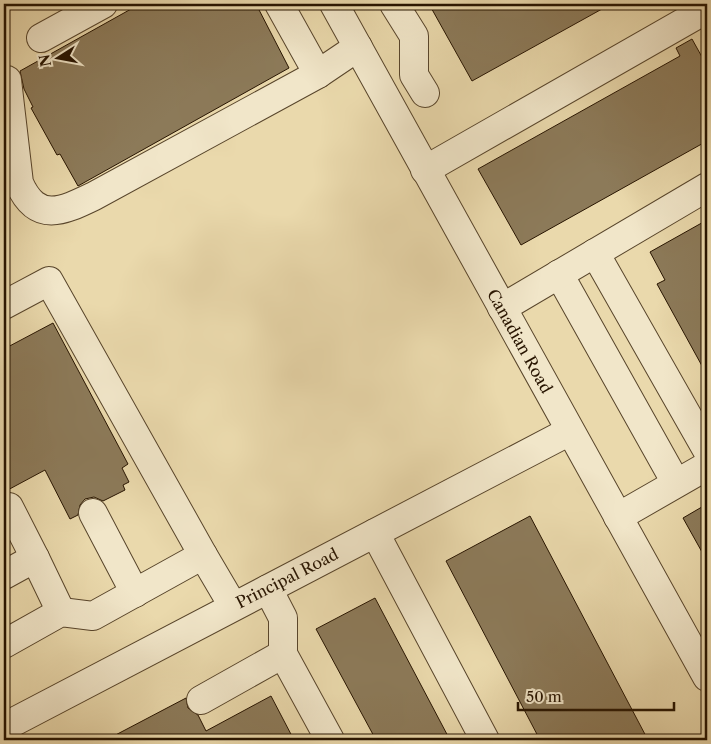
<svg xmlns="http://www.w3.org/2000/svg" width="711" height="744" font-family="'Libre Caslon Text',serif">
<style>
.building{fill:#8c7a59;stroke:#271400}
.lines{fill:none;stroke-linecap:round;stroke-linejoin:round}
.minor-casing{stroke:#58452b;stroke-width:30}
.minor{stroke:#f1e6c9;stroke-width:28}
.labels{text-anchor:middle;dominant-baseline:central;stroke-width:5;stroke-linejoin:round;paint-order:stroke}
.street-label{font-size:16px;fill:#271400;stroke:#f1e6c9}
</style>
<rect width="100%" height="100%" fill="#ead9ac"/>
<filter id="stains"><feTurbulence type="fractalNoise" baseFrequency=".004" numOctaves="4"/><feColorMatrix values="0 0 0 0 .2 0 0 0 0 .09 0 0 0 0 .02 0 0 0 .5 -.17"/></filter>
<radialGradient id="worn" r=".72"><stop offset=".6" stop-color="#630" stop-opacity="0"/><stop offset="1" stop-color="#630" stop-opacity=".3"/></radialGradient>
<g class="building">
<path d="M140 4H256L289 68 78 186 60 154 57 155 31 108 33 107 24 89 20 71Z"/>
<path d="M429 4H611L472 81Z"/>
<path d="M692 39 707 66V141L521 245 478 169 680 56 676 48Z"/>
<path d="M707 220V375L657 284 665 280 650 252Z"/>
<path d="M53 323 128 464 122 468 129 482 123 485 125 490 103 501 94 497 85 499 80 505 78 515 70 519 45 470 4 492V349Z"/>
<path d="M707 504V561L683 518Z"/>
<path d="M530 516 648 740H540L446 561Z"/>
<path d="M375 598 450 740H376L316 629Z"/>
<path d="M271 696 294 740H106L186 698 188 708 198 715 206 731Z"/>
</g>
<g class="lines">
<defs>
<g id="minor">
<path d="M279 4 318 74 358 47"/>
<path d="M334 4 707 677"/>
<path d="M394 4 414 36V75L425 93"/>
<path d="M41 38 103 4"/>
<path d="M7 80 19 183C37 224 63 211 94 196L318 74"/>
<path d="M425 170 707 9"/>
<path d="M595 253 707 450"/>
<path d="M559 274 676 483"/>
<path d="M4 305 49 281 203 555 93 616 61 612 4 644"/>
<path d="M502 308 707 187"/>
<path d="M9 507 35 558"/>
<path d="M93 513 135 593"/>
<path d="M618 517 707 466"/>
<path d="M375 533 485 740"/>
<path d="M203 555 233 606"/>
<path d="M4 575 35 558 61 612"/>
<path d="M268 589 283 618V654"/>
<path d="M201 700 283 654 330 740"/>
<path d="M4 727 570 431"/>
</g>
</defs>
<use href="#minor" class="minor-casing"/>
<use href="#minor" class="minor"/>
</g>
<g class="labels">
<g class="street-label">
<text transform="translate(520 341) rotate(61)">Canadian Road</text>
<text transform="translate(287 578) rotate(-27)">Principal Road</text>
</g>
</g>
<rect width="711" height="744" fill="none" stroke="#ead9ac" stroke-width="20"/>
<rect x="5" y="5" width="701" height="734" fill="none" stroke="#271400" stroke-width="2.5"/>
<rect x="10" y="10" width="691" height="724" fill="none" stroke="#271400"/>
<g transform="translate(58 58) rotate(259)" stroke="#f1e6c9" stroke-width="4" paint-order="stroke">
<path d="M0-4L9 19L0 12L-9 19Z" fill="#271400"/>
<text y="-8" font-size="14" font-weight="bold" text-anchor="middle" fill="#271400">N</text>
</g>
<path d="M518 702v8h156v-8" fill="none" stroke="#271400" stroke-width="2.5"/>
<text x="526" y="702" font-size="15" fill="#271400" stroke="#f1e6c9" stroke-width="4" paint-order="stroke">50 m</text>
<rect width="100%" height="100%" filter="url(#stains)"/>
<rect width="100%" height="100%" fill="url(#worn)"/>
</svg>
